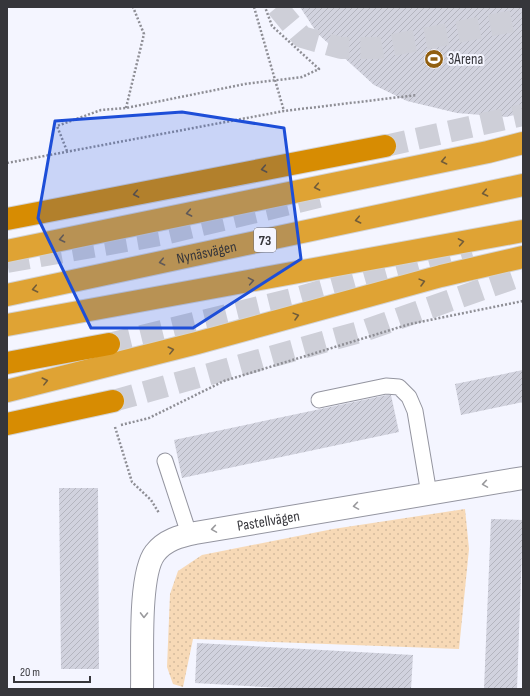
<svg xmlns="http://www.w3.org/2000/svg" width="530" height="696" font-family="'Sofia Sans Condensed',sans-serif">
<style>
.park{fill:url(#park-dots)}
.building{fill:url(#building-hatch)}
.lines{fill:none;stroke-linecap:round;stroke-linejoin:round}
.minor-tunnel{stroke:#cecfd8;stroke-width:22;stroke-dasharray:22 11;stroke-linecap:butt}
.motorway-tunnel{stroke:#cecfd8;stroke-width:22;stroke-dasharray:22 11;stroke-linecap:butt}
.service-casing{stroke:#9495a0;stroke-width:17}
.minor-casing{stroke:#9495a0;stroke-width:24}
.trunk-casing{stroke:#d3d3d4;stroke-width:24}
.motorway-casing{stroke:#d3d3d4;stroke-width:24}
.path{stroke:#8e8e95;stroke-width:2.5;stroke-dasharray:2 2;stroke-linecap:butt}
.service{stroke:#fff;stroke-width:15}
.minor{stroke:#fff;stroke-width:22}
.trunk{stroke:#dfa334;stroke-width:22}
.motorway{stroke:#d78c02;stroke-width:22}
.oneway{stroke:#715c39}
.oneway2{stroke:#66502a}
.oneway3{stroke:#9a9a9d}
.marked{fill:#1d4ed8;fill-opacity:0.2;stroke:#1d4ed8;stroke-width:3;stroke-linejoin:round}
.labels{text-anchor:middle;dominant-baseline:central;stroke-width:4;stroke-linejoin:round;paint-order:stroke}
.shield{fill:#f4f5ff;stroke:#6f6f76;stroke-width:1}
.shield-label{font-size:14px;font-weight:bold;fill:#36363b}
.poi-label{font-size:15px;fill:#36363b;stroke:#f4f5ff;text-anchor:start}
.street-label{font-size:15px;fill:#36363b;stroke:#f4f5ff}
</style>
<defs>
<pattern id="park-dots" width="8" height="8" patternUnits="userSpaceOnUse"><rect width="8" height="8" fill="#f7d9b6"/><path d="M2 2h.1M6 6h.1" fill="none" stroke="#d4bb9d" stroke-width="1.8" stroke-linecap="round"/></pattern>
<pattern id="building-hatch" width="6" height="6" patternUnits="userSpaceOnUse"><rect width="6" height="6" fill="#d1d2de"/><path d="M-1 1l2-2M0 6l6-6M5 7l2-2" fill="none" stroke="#b4b5bf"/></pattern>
</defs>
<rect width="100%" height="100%" fill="#f4f5ff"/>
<path class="park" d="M465 509 469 549 459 649 193 639 183 687 173 684 167 667 170 594 178 571 202 555 333 529Z"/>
<g class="building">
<path d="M300 7H523V113L506 117 457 113 407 101 374 85 317 33Z"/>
<path d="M523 370V402L461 415 455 384Z"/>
<path d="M387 395H391L399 432 182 478 174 440Z"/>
<path d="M59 488H98L99 669H61Z"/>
<path d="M491 519 523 520 517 689H484Z"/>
<path d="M197 643 413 655 411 689H299L195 683Z"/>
</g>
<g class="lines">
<path class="minor-tunnel" d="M277 7 302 37 341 48H378L523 19"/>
<g class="motorway-tunnel">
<path d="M385 146 523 115"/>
<path d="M7 262 160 235 323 196"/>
<path d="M109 344 296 298 471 249"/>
<path d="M113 401 363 331 523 275"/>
</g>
<defs>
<g id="service">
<path d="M319 400 386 386 399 387 409 397 415 411 429 494"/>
<path d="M165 461 189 534"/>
</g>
<g id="minor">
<path id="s1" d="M142 689C143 659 138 575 155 553 165 540 180 536 195 533L523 478"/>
</g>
<g id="trunk">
<path d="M7 251 488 152 523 143"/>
<path id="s2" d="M7 295 523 185"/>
<path d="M7 325 523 231"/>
<path d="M7 391 197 343 441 276 523 257"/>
</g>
<g id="motorway">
<path d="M7 219 385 146"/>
<path d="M7 363 109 344"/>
<path d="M7 424 113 401"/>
</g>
</defs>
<use href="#service" class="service-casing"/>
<use href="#minor" class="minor-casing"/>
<use href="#trunk" class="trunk-casing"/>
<use href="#motorway" class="motorway-casing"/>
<g class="path">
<path d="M254 7 284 111"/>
<path d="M126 108 144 34 133 7"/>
<path d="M67 151 57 126 101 110 126 108 245 84 302 77 319 69 272 26 265 7"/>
<path d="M7 163 284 111 417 95"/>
<path d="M121 425 149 418 224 381 410 324 523 301"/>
<path d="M115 427 132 482 151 500 159 513"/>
</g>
<use href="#service" class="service"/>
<use href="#minor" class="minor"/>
<use href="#trunk" class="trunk"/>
<use href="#motorway" class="motorway"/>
</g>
<defs><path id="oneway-chevron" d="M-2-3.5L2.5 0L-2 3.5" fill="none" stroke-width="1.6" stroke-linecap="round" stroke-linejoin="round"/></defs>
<g class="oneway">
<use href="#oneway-chevron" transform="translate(444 161) rotate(168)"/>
<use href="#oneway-chevron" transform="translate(317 187) rotate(169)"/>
<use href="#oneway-chevron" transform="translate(485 193) rotate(168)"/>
<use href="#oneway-chevron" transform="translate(189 213) rotate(169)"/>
<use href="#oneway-chevron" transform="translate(358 220) rotate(168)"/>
<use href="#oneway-chevron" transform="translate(62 239) rotate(168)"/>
<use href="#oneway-chevron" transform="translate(461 242) rotate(-10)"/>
<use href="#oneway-chevron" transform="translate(162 262) rotate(168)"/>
<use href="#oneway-chevron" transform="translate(251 281) rotate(-10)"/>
<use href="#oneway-chevron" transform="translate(422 282) rotate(-15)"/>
<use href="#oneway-chevron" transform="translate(35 289) rotate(168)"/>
<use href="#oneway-chevron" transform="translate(296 316) rotate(-15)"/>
<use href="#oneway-chevron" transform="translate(171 350) rotate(-14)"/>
<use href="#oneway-chevron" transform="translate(45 381) rotate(-14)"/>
</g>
<g class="oneway2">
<use href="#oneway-chevron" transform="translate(264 169) rotate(169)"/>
<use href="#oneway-chevron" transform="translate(136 194) rotate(169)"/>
</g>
<g class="oneway3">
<use href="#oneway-chevron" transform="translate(485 484) rotate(171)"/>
<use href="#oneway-chevron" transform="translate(356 506) rotate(171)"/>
<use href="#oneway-chevron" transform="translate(214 529) rotate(171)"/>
<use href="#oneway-chevron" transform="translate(144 615) rotate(91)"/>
</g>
<path class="marked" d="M182 112 284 128 301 259 193 328H91L38 218 55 121Z"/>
<defs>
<symbol id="stadium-disc" viewBox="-11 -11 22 22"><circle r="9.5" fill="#915f10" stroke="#f4f5ff"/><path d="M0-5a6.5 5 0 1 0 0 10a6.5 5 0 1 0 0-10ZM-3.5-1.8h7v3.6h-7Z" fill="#fff"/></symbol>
</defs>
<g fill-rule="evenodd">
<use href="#stadium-disc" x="423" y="48" width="22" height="22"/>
</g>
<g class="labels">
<rect class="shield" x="254" y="228" width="22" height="24" rx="3"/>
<g class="shield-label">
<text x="265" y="240">73</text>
</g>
<g class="poi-label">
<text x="448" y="59">3Arena</text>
</g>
<g class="street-label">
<text stroke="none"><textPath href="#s2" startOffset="204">Nynäsvägen</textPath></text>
<text stroke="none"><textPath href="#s1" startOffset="258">Pastellvägen</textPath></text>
</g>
</g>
<rect width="530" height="696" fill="none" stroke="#36363b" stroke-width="16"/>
<path d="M14 676v6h76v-6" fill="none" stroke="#36363b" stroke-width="2"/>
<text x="20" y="676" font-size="12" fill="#36363b" stroke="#f4f5ff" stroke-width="3" paint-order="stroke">20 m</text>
</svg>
